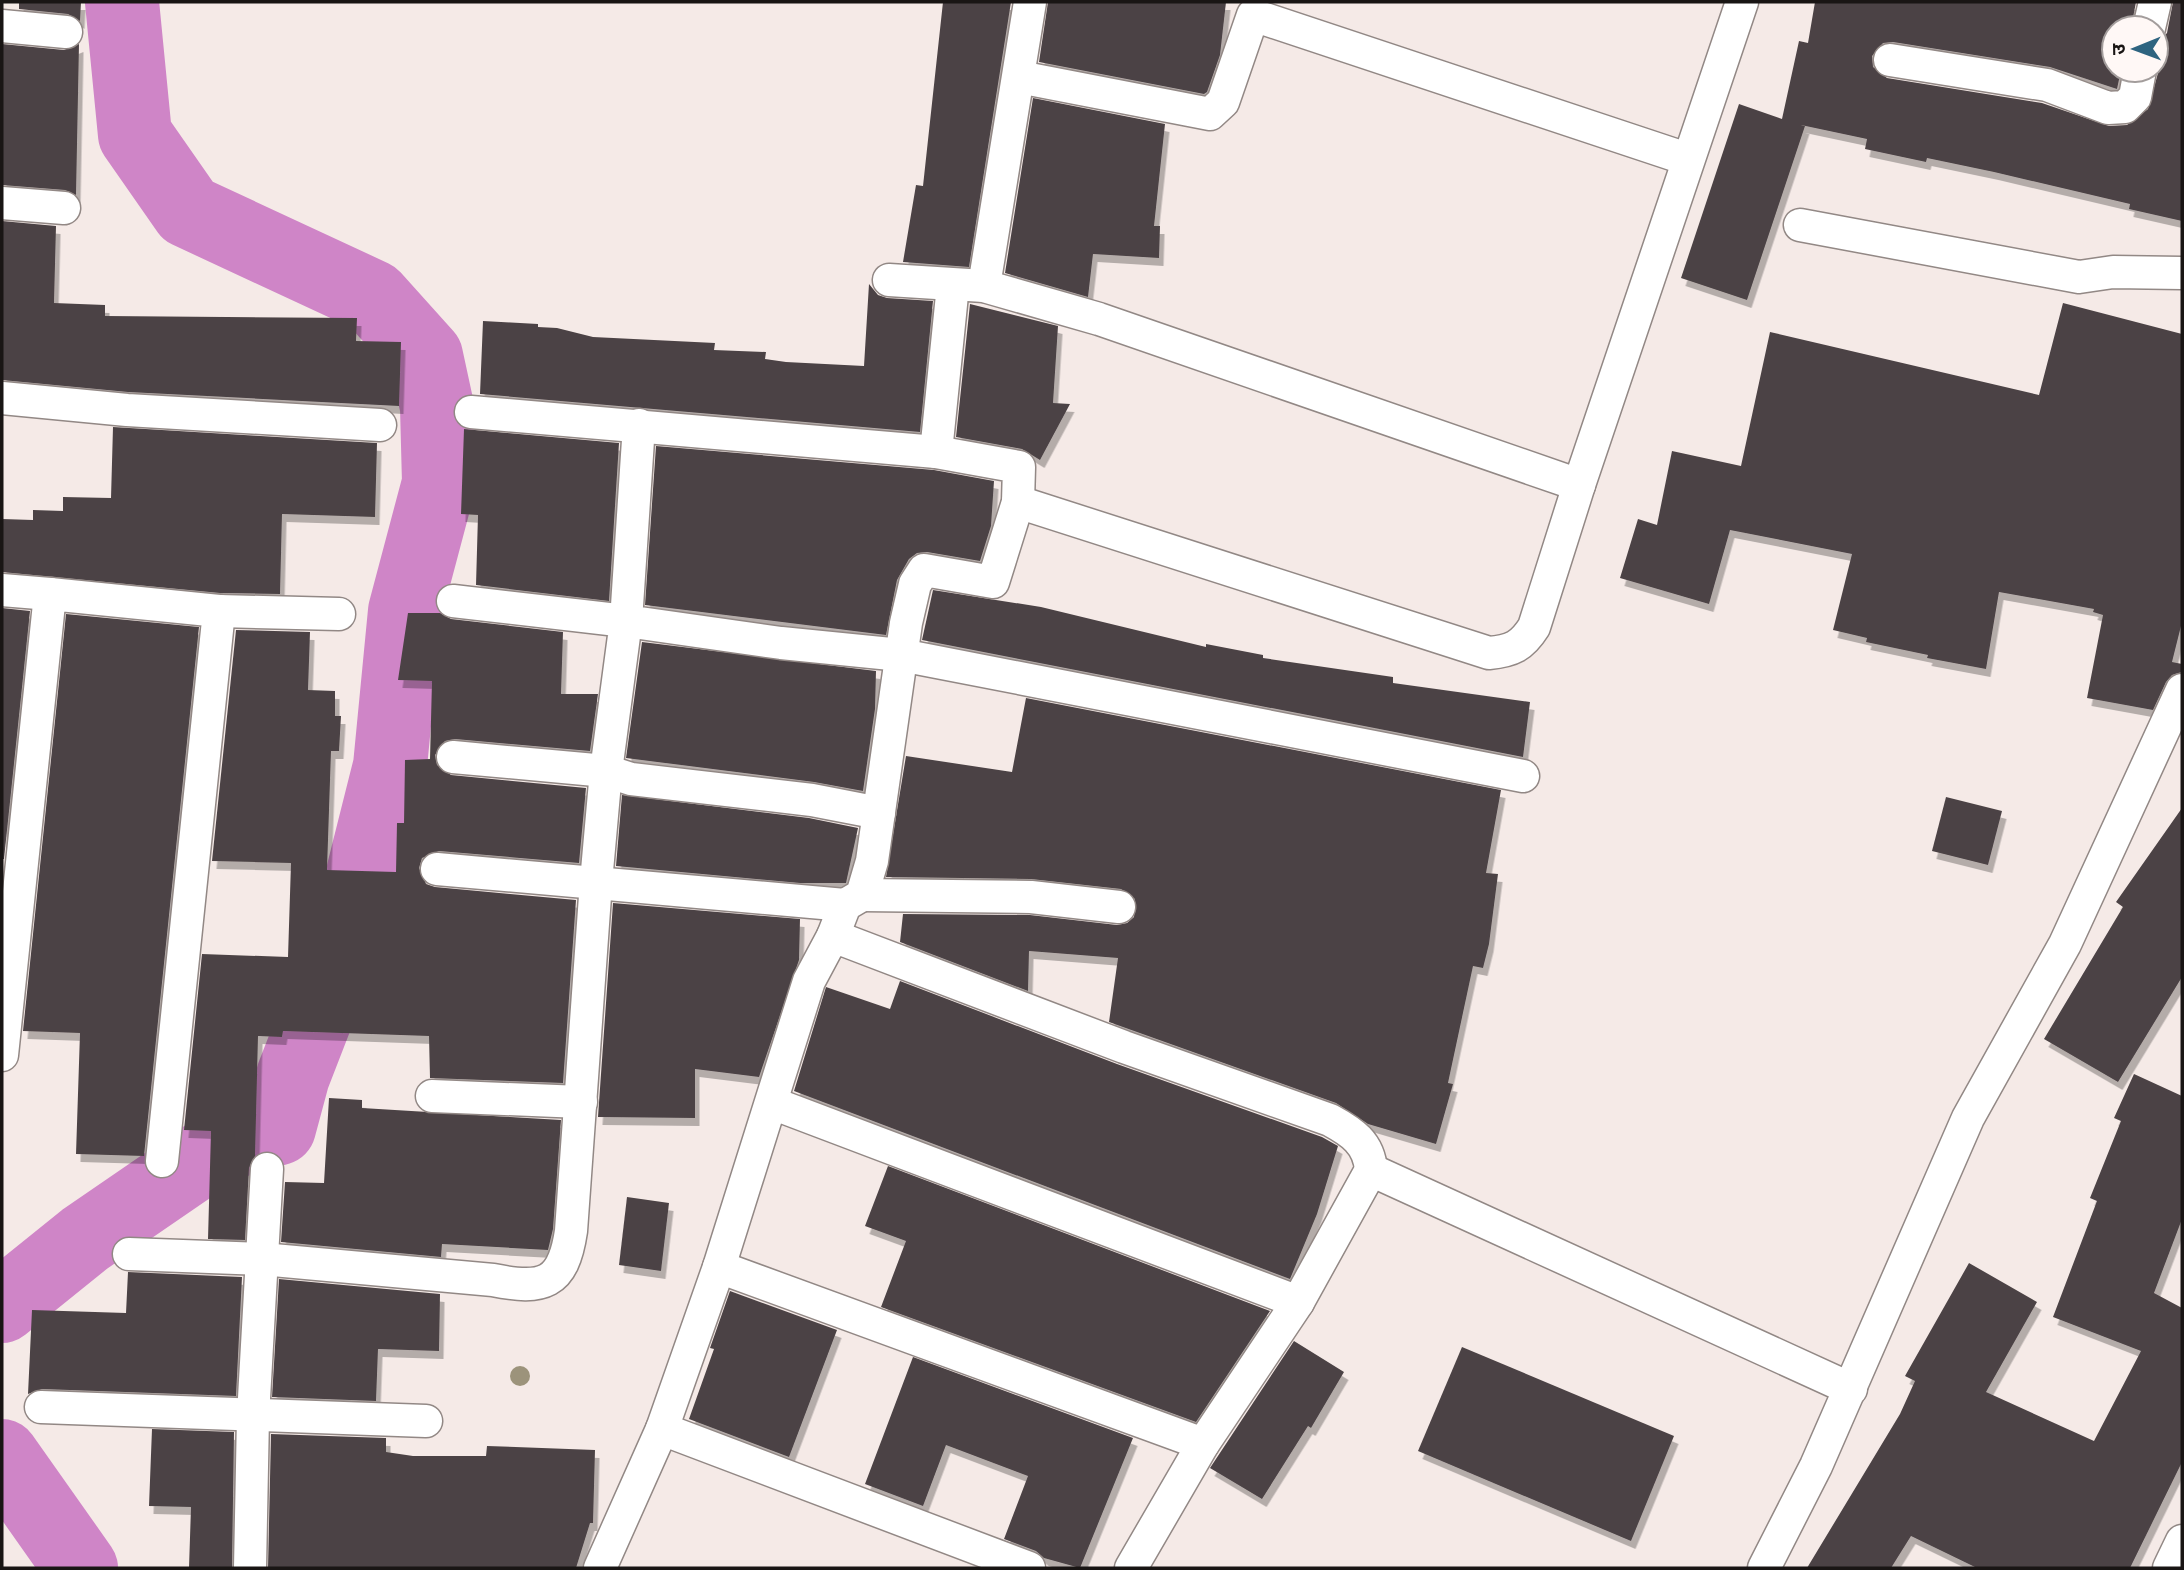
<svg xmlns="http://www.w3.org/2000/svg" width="2184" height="1570" font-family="Arial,'Noto Sans Devanagari',sans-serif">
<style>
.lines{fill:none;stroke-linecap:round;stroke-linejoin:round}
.river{stroke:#cf85c7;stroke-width:74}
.building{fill:#4c4345;filter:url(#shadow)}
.street-casing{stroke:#928885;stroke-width:35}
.street{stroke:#fff;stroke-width:32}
.tree{fill:#9c937b}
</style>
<defs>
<filter id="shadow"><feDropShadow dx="4.5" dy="8" stdDeviation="0" flood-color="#0004"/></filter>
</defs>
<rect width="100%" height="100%" fill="#f5eae7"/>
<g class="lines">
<g class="river">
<path d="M2 1306 85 1239 222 1145 279 1128 293 1076 347 937 390 766 405 611 439 483 437 407 426 356 373 297 188 211 135 135 122 2"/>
<path d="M2 1456 81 1568"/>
</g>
</g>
<g class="building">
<path d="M19 2H81L80 21 68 14 19 9Z"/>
<path d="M943 2H1011L969 267 903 262 916 185 923 186Z"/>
<path d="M1048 2H1226L1220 55 1207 92 1204 94 1039 62Z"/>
<path d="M1815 2H2136L2131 28H2114V70H2121L2117 89 2050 67 1893 42 1883 43 1872 56 1873 67 1887 78 2042 103 2109 126 2127 125 2148 109 2158 73 2156 45 2167 33 2173 2H2182V221L2129 209 2130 204 1994 172 1927 158 1926 162 1865 149 1867 139 1801 125 1805 126 1747 300 1681 278 1739 104 1782 119 1799 41 1808 43Z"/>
<path d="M2 44 64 50 79 44 76 195 65 190 2 185Z"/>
<path d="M1033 98 1165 124 1154 226H1160L1159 258 1093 254 1088 297 1005 273Z"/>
<path d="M2 221 56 226 54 303 105 305V316L357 318 356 341 401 342 399 406 128 392 2 380Z"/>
<path d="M869 284 878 295 887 298 933 301 920 432 480 394 483 321 538 324V327L557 328 593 337 715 343 714 350 766 352 765 359 786 362 864 366Z"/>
<path d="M2063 303 2182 334V622L2172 662 2182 664V672L2172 675 2166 682 2153 710 2087 698 2103 615 2093 612 2094 609 1999 592 1986 669 1927 658 1928 655 1866 642 1867 638 1833 630 1852 554 1730 530 1709 604 1620 578 1638 519 1657 525 1672 451 1741 466 1770 332 2039 395Z"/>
<path d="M970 304 1058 326 1053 403 1070 404 1040 460 1022 449 956 437Z"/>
<path d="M113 427 377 443 375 517 282 514 280 594 220 593 2 572V519L33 520V510L63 511V497L111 498Z"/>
<path d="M464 429 619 443 609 601 476 585 478 515 461 514Z"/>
<path d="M656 446 934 470 994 481 991 526 980 561 927 552 917 553 909 559 897 580 886 635 645 605Z"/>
<path d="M933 590 1041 607 1206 647V644L1263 655V658L1393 677V683L1530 702 1523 757 922 640Z"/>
<path d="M2 608 30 611 4 859H2Z"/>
<path d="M408 613H440L451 619 563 632 561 694H598L590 751 455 739 445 741 435 755 437 765 451 775 586 788 579 863 439 851 422 858 419 868 426 884 435 887 576 900 563 1083 430 1078 429 1036 283 1031 282 1037 258 1036 255 1156 249 1168 245 1240 208 1239 211 1131 184 1130 202 954 288 957 291 863 212 861 236 630 310 632 308 690 335 691V716H341L339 751H331L327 870 396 872 397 823H404L405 760 430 759 432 681 398 680Z"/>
<path d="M66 614 199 627 144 1156 76 1154 80 1033 23 1031Z"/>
<path d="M642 642 876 671 875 709 863 791 814 782 626 758Z"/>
<path d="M1026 698 1501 790 1486 873 1498 874 1489 944 1483 968 1473 966 1448 1083 1453 1084 1436 1144 1368 1124 1336 1103 1109 1022 1118 958 1029 951 1028 991 900 942 903 914 1030 915 1117 925 1127 923 1134 917 1135 899 1121 889 1031 879 886 877 906 756 1012 772Z"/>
<path d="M622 795 809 818 858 828 846 883H800L616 866Z"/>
<path d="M1946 797 2002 811 1988 865 1932 851Z"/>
<path d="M2182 808V977L2118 1082 2044 1039 2123 907 2116 902Z"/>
<path d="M613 903 800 919 799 960 759 1077 695 1069V1118L598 1117Z"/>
<path d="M900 981 1117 1064 1322 1137 1338 1146 1317 1214 1290 1279 794 1091 826 987 890 1009Z"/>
<path d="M2134 1074 2182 1096V1219L2154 1293 2182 1308V1462L2130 1568H1977L1911 1536 1891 1568H1807L1900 1414 1915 1381 1905 1376 1969 1263 2037 1302 1986 1392 2094 1441 2141 1351 2053 1317 2097 1201 2090 1198 2121 1121 2114 1118Z"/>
<path d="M329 1098 362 1100V1108L561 1120 553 1229 548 1250 442 1244 441 1257 281 1242 285 1182 324 1183Z"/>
<path d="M888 1166 1270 1311 1196 1422 881 1307 906 1241 865 1226Z"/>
<path d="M627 1197 669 1203 661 1271 619 1265Z"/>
<path d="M128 1272 242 1277 236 1396 42 1389 28 1394 32 1310 126 1313Z"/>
<path d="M279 1279 440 1294 439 1351 378 1349 376 1401 272 1397Z"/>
<path d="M730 1291 837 1330 789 1457 689 1419 714 1349 710 1348Z"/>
<path d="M1294 1341 1344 1372 1311 1428 1308 1426 1262 1499 1210 1468Z"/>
<path d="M1462 1347 1674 1436 1631 1541 1418 1451Z"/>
<path d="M913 1357 1133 1438 1080 1568 1044 1558 1036 1551 1004 1539 1028 1476 946 1445 923 1506 865 1484Z"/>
<path d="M152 1429 234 1432 232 1568H189L191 1507 149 1506Z"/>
<path d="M271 1434 386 1438V1452L413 1456H486L487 1446 595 1450 593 1523H590L576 1568H268Z"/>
</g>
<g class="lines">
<defs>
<g id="street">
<path d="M2 26 66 32"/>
<path d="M2149 28 2155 2"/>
<path d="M1890 60 2047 85 2108 108 2125 107 2135 97 2140 70"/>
<path d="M1019 77 1210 114 1223 102 1253 15 1687 159"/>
<path d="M2 203 64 208"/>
<path d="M1800 225 2079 277 2113 272 2182 273"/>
<path d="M889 280 984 286 1099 319 1579 485"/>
<path d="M984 286 1030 2"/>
<path d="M2 398 127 410 380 425"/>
<path d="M471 412 936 452 1019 467 1018 502 993 582 924 570 915 584 906 623 872 861 862 895 845 905 833 936"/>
<path d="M639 425 626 621 781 643 901 655 1523 776"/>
<path d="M936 452 953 285"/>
<path d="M1018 502 1489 653C1512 651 1522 646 1534 627L1579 485 1742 2"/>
<path d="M2 590 50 594"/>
<path d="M219 611 339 614"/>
<path d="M453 757 606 771 631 779 812 800 879 813"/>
<path d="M437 869 845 905"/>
<path d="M862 895 1031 897 1119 907"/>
<path d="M2 1055 50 594 219 611 162 1161"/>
<path d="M432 1096 581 1102"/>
<path d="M772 1103 1298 1302"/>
<path d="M1371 1170 1851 1389"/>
<path d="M129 1254 262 1259 493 1280C543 1290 563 1285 571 1231L596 882 606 771 626 621 453 601"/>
<path d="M719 1267 1203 1444"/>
<path d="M41 1407 426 1421"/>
<path d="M662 1429 1029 1568"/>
<path d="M250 1568 253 1416 267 1169"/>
<path d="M600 1568 662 1429 719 1267 809 981 833 936 1124 1047 1330 1120C1352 1132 1369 1143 1371 1170L1298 1302 1203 1444 1131 1568"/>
<path d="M1764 1568 1816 1466 1968 1118 2065 944 2182 690"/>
<path d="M2169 1568 2182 1541"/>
</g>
</defs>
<use href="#street" class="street-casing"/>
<use href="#street" class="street"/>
</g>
<circle class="tree" cx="520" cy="1376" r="10"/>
<rect width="2184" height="1570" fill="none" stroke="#191514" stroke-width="7"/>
<g transform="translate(2135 49) rotate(269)"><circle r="33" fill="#fff8f6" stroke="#a39d9c" stroke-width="2"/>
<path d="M0-5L12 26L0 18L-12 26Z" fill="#2e6480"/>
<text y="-10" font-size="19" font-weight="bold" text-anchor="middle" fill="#191514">उ</text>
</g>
</svg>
